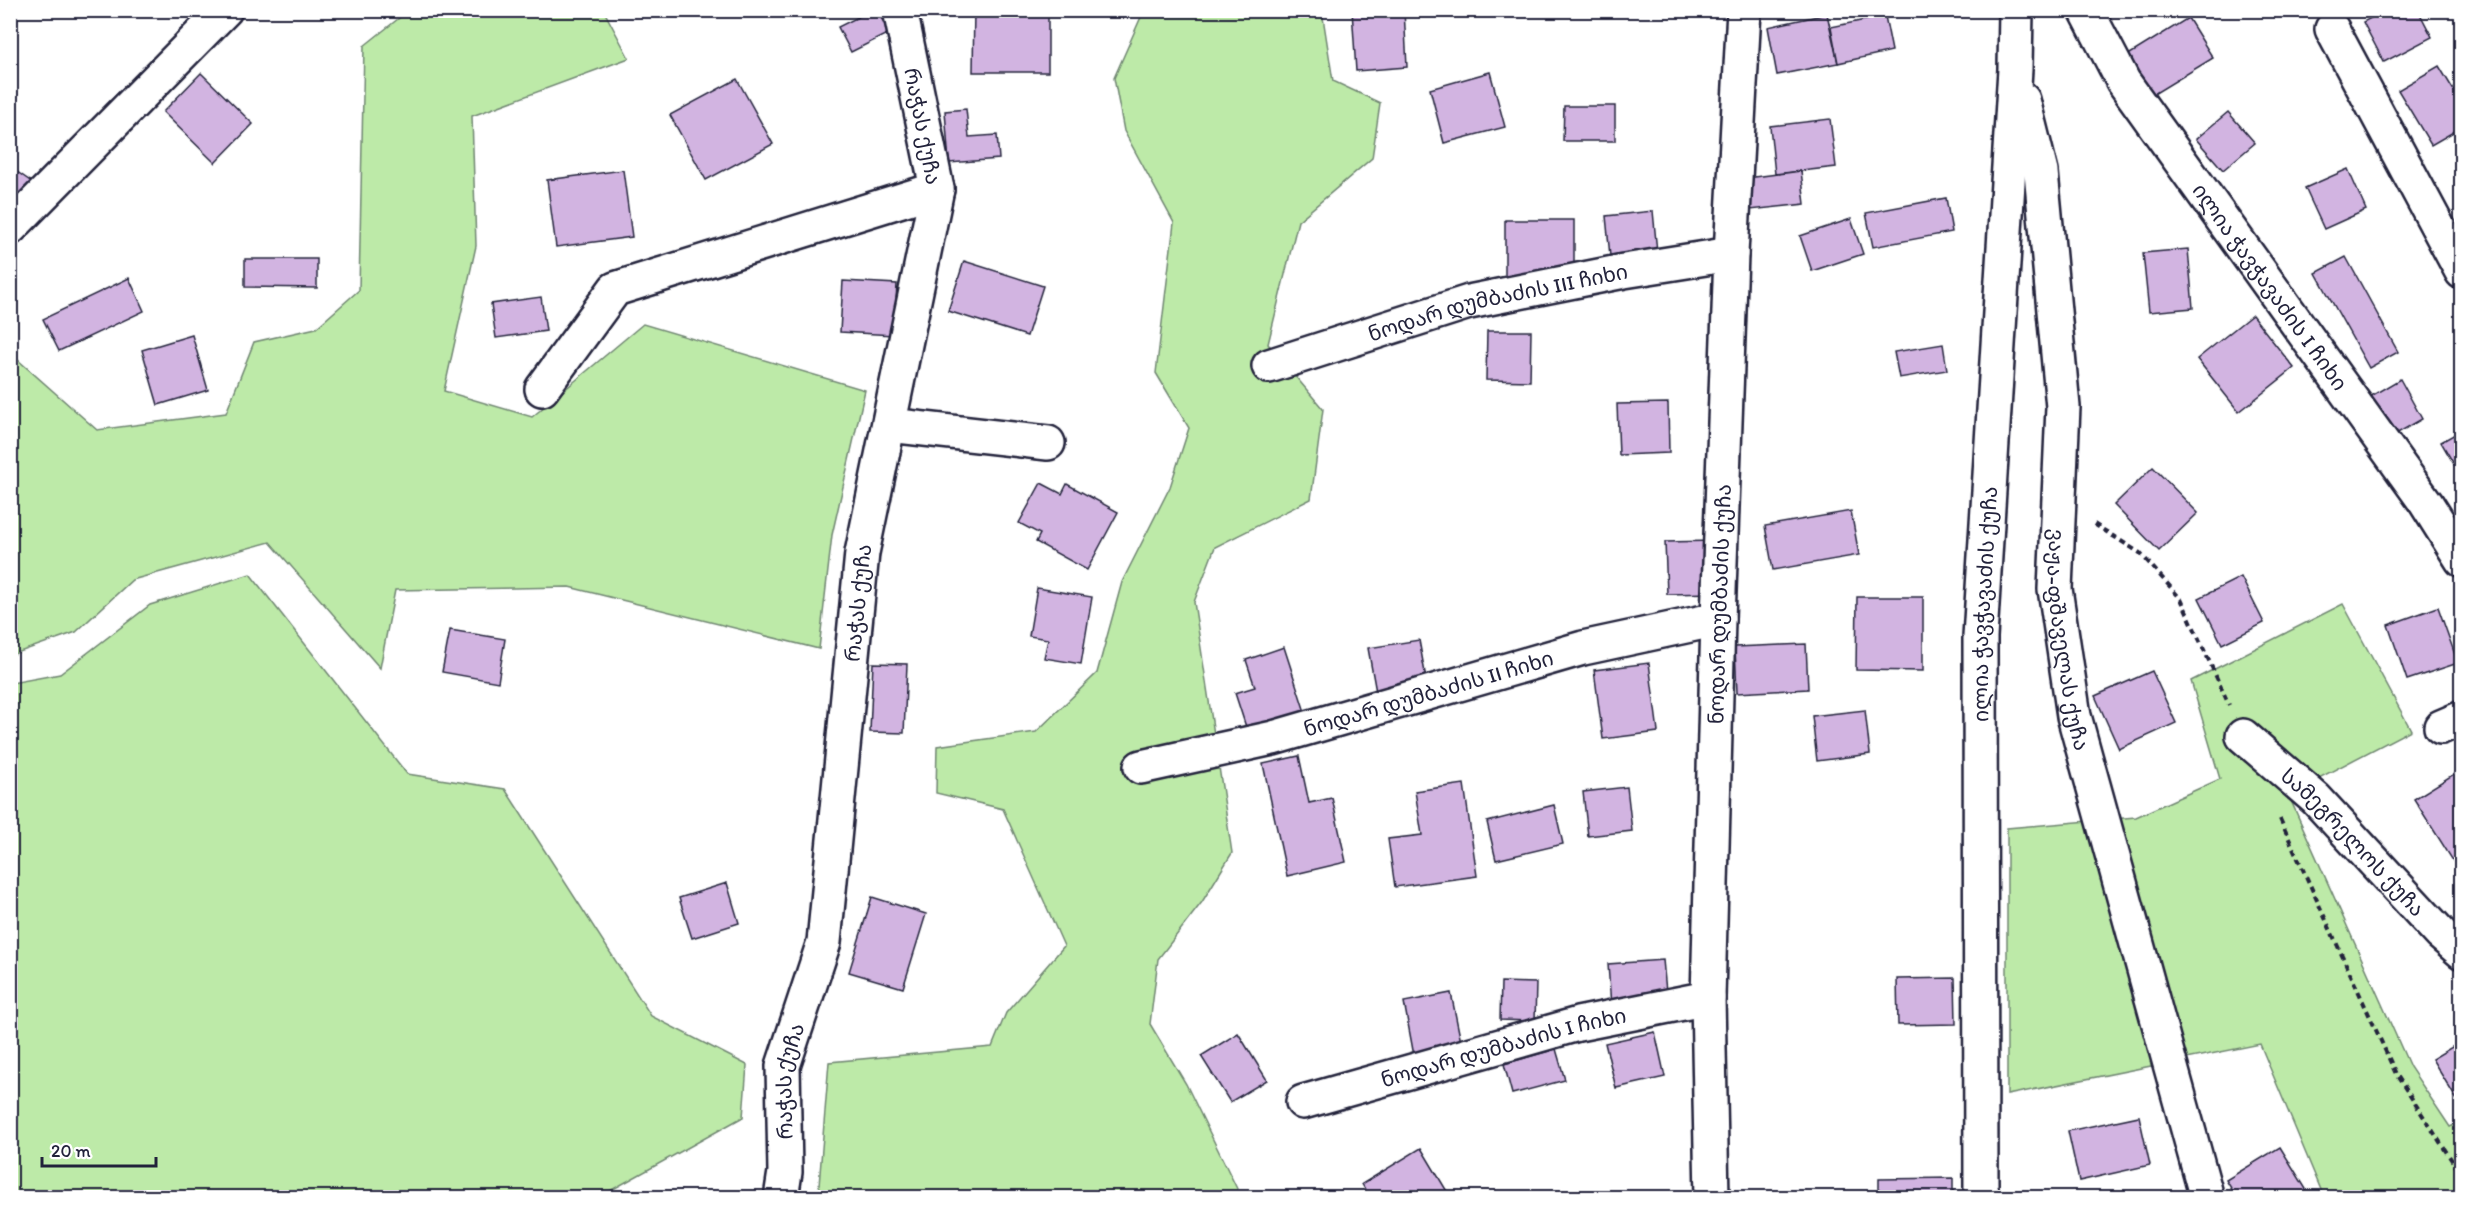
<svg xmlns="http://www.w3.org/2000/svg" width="2472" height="1208" font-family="Itim,'Noto Sans Georgian',sans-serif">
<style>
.green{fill:#bdeaa8;stroke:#708672;stroke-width:1.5}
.building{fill:#d2b4e1;stroke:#22223b;stroke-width:1.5}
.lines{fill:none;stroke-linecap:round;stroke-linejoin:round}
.minor-casing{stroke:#22223b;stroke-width:38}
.path{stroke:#22223b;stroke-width:4;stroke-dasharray:6 4.5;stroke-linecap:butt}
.minor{stroke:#fff;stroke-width:33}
.labels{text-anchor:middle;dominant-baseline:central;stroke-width:6;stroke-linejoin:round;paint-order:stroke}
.street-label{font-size:21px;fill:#22223b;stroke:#fff}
</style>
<rect width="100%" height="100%" fill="#fff"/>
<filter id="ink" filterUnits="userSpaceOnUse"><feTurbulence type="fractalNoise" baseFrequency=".0167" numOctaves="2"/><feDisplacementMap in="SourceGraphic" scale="12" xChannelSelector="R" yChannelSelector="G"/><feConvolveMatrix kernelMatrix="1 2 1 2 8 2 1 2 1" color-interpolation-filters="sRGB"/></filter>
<g filter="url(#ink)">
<g class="green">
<path d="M408 11H604L629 58 472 116 476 246 444 391 532 417 643 324 865 390 832 535 819 649 569 587 395 590 380 668 270 542 132 580 76 632 11 655 10 353 97 430 226 413 254 342 316 328 359 290 364 46Z"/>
<path d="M1151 11H1322L1333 81 1380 103 1372 158 1298 221 1268 344 1323 409 1311 499 1215 547 1194 602 1232 853 1202 902 1158 959 1150 1024 1186 1084 1241 1197 818 1198 829 1062 992 1047 1006 1013 1064 946 1003 809 936 793 937 746 1036 732 1097 673 1122 582 1170 487 1189 428 1156 373 1174 223 1124 131 1114 78 1141 17Z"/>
<path d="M250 574 407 774 505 789 651 1016 747 1065 743 1117 599 1197H11V683L60 674 150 605Z"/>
<path d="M2343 604 2411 730 2288 794 2410 1067 2450 1127 2461 1122V1197H2324L2260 1044 2007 1095V828L2136 817 2220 779 2191 681Z"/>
</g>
<g class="building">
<path d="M872 10H877L889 33 851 52 838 27Z"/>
<path d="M974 10H1048V72H973Z"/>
<path d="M1352 10H1404L1407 67 1356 71Z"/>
<path d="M2386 10H2418L2432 37 2384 62 2363 22Z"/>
<path d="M1827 14 1838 63 1777 75 1768 27Z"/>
<path d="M1885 16 1892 51 1838 63 1831 27Z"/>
<path d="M2188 18 2213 58 2149 97 2125 57Z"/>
<path d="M2439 66 2462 104V127L2431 145 2398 90Z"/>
<path d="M1490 72 1505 127 1444 143 1430 89Z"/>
<path d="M201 73 253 124 215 163 163 112Z"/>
<path d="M737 79 773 144 706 180 670 115Z"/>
<path d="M1564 106H1615V141H1563Z"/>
<path d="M966 109 969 137 997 135 999 159 949 163 945 111Z"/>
<path d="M2228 112 2255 143 2223 170 2196 139Z"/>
<path d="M1830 119 1836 167 1775 174 1770 126Z"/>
<path d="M10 167 33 183 10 215Z"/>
<path d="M2348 169 2366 210 2324 229 2305 188Z"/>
<path d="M623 170 632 237 556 247 547 180Z"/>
<path d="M1801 171 1805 204 1750 210 1747 178Z"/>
<path d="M1946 198 1952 232 1873 247 1866 213Z"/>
<path d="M1653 211 1657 252 1610 256 1606 216Z"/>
<path d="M1851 219 1863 254 1812 271 1800 236Z"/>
<rect x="1505" y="220" width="69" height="58"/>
<path d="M2188 249 2193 308 2149 312 2143 253Z"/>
<path d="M2346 257 2398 352 2369 368 2316 273Z"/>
<path d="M245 259H317V288L245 287Z"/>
<path d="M964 261 1043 286 1027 336 948 311Z"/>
<path d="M129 278 144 311 59 351 43 319Z"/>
<path d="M843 281 897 284 894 335 840 332Z"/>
<path d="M541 297 546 331 496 338 491 304Z"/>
<path d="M2252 315 2294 368 2239 412 2197 359Z"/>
<path d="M1487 331H1531L1530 381 1486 380Z"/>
<path d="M192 335 208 390 158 405 142 350Z"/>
<path d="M1943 344 1947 370 1899 378 1894 352Z"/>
<path d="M2400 379 2422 419 2389 438 2366 399Z"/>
<path d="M1668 403 1669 453 1619 455 1617 404Z"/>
<path d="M2462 430V478L2441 442Z"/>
<path d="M2153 467 2198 513 2159 551 2114 505Z"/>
<path d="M1041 483 1062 494 1067 484 1118 512 1087 570 1036 542 1040 534 1019 523Z"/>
<path d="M1851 511 1859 555 1773 570 1765 526Z"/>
<path d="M1714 541 1716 593 1667 594 1665 542Z"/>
<path d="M2241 577 2264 623 2222 644 2199 598Z"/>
<path d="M1037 588 1092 597 1081 664 1044 658 1048 639 1029 636Z"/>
<path d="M1857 597H1923V671L1856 670Z"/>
<path d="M2438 607 2458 663 2407 680 2388 625Z"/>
<path d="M450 630 505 639 498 682 442 672Z"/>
<path d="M1419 640 1427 684 1376 692 1368 648Z"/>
<path d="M1806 644 1808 689 1737 693 1735 647Z"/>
<path d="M1284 647 1305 712 1247 730 1235 693 1255 687 1246 660Z"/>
<path d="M873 663 907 664 904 733 870 732Z"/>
<path d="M1649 663 1658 732 1603 739 1594 670Z"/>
<path d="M2152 671 2176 723 2119 749 2095 696Z"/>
<path d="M1865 710 1870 754 1817 761 1812 716Z"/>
<path d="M1299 756 1309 803 1332 798 1346 862 1287 876 1263 764Z"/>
<path d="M2462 769V875L2414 799Z"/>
<path d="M1464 784 1477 876 1395 887 1388 839 1422 835 1415 791Z"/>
<path d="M1627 787 1632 831 1588 836 1583 792Z"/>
<path d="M1554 805 1563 844 1496 860 1487 822Z"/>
<path d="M727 883 739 923 692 938 679 898Z"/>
<path d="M872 897 926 914 903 988 849 972Z"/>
<path d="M1663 960 1667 1002 1611 1006 1608 964Z"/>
<path d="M1955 978 1956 1024 1898 1025 1897 979Z"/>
<path d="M1501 982 1536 983 1535 1021 1500 1020Z"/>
<path d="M1451 993 1463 1052 1415 1061 1404 1002Z"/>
<path d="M1655 1032 1665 1077 1616 1088 1605 1043Z"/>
<path d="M1238 1033 1267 1080 1230 1102 1201 1056Z"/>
<path d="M2462 1041V1098L2457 1100 2432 1059Z"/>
<path d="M1556 1049 1565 1080 1512 1094 1504 1064Z"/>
<path d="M2139 1116 2150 1165 2079 1181 2068 1131Z"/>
<path d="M2280 1147 2309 1194 2303 1198H2237L2226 1180Z"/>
<path d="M1421 1148 1451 1198H1370L1362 1184Z"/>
<path d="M1953 1178V1198H1879V1179Z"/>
</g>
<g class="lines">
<defs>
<g id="minor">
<path id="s1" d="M2086 10 2123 81 2426 503 2462 560"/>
<path d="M2332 29 2462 272"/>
<path id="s2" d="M2023 100 2041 172 2063 407 2055 589 2074 716 2207 1198"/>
<path d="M10 228 225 10"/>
<path id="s3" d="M1269 366 1469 302 1624 271 1731 254"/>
<path d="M542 389 615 289 937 189"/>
<path d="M889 425 1048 443"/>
<path d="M2441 727 2462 718"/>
<path id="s4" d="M2243 736 2316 799 2441 934 2462 952"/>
<path id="s5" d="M1141 767 1273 738 1583 648 1718 619"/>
<path id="s6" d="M1303 1102 1578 1024 1708 998"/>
<path id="s7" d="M781 1198 785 1172 783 1066 824 942 862 553 937 189 900 10"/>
<path id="s8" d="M1712 1198 1708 998 1718 619 1731 254 1744 10"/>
<path id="s9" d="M1981 1198 1980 637 2015 69 2016 10"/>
</g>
</defs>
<use href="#minor" class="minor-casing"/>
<g class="path">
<path d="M2094 524 2140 553 2181 599 2229 705"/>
<path d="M2280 819 2396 1074 2462 1176"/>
</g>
<use href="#minor" class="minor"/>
</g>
</g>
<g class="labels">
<g class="street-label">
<text transform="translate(923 126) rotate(79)">რაჭას ქუჩა</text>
<text stroke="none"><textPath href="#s1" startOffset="333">ილია ჭავჭავაძის I ჩიხი</textPath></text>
<text stroke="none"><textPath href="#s3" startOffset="238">ნოდარ დუმბაძის III ჩიხი</textPath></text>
<text stroke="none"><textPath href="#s7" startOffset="604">რაჭას ქუჩა</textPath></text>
<text stroke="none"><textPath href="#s8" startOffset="594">ნოდარ დუმბაძის ქუჩა</textPath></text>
<text stroke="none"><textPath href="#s9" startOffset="594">ილია ჭავჭავაძის ქუჩა</textPath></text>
<text stroke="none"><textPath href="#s2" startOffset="544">ვაჟა-ფშაველას ქუჩა</textPath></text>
<text stroke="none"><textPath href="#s5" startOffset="297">ნოდარ დუმბაძის II ჩიხი</textPath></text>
<text stroke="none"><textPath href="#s4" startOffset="153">სამეგრელოს ქუჩა</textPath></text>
<text stroke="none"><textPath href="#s6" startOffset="208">ნოდარ დუმბაძის I ჩიხი</textPath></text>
<text stroke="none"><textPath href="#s7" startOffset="118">რაჭას ქუჩა</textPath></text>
</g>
</g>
<rect width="2472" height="1208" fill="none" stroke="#fff" stroke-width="36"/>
<rect x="18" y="18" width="2436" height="1172" fill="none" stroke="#22223b" stroke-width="2" filter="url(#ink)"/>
<path d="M42 1157v9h114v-9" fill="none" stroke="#22223b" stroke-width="3"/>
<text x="51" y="1157" font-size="18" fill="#22223b" stroke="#ffffff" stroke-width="4.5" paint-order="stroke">20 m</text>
</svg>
